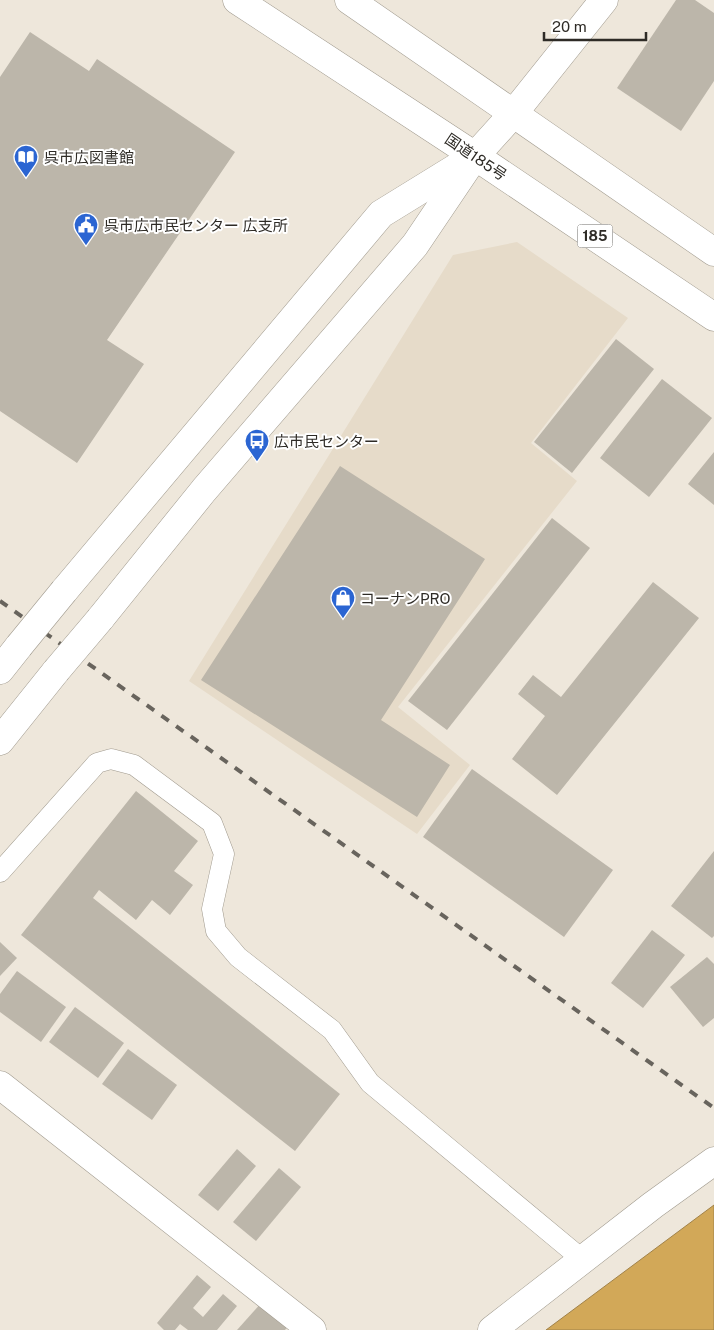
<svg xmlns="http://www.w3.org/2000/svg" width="714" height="1330" font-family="'Public Sans','Noto Sans JP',sans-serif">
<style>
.built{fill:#e6dbc9}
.water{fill:#d2a858;stroke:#a18249}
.building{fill:#bcb6aa}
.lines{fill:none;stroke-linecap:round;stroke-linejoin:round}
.service-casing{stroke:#a09a8e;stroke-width:21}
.minor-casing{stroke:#a09a8e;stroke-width:29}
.tertiary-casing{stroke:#a09a8e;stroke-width:29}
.trunk-casing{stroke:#a09a8e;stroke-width:29}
.service{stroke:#fff;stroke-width:20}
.minor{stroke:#fff;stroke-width:28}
.tertiary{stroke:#fff;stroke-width:28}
.trunk{stroke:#fff;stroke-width:28}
.rail{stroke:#68645d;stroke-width:4;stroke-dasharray:9 9;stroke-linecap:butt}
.tertiary-bridge-casing{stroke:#a09a8e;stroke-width:29;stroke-linecap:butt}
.tertiary-bridge{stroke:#fff;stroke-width:28}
.labels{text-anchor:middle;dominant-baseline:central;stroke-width:4;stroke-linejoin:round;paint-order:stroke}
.shield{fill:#fff;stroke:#6d6b67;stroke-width:1}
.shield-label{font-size:14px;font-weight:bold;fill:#2e2b26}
.poi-label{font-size:15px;fill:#2e2b26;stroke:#fff;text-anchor:start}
.street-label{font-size:15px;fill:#2e2b26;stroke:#fff}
</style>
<rect width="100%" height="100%" fill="#eee7db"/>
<path class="built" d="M517 242 628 318 531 443 577 481 398 707 470 765 417 834 189 681 453 255Z"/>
<path class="water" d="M714 1205V1330H546Z"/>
<g class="building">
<path d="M676 0H695L714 13V81L681 131 617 88Z"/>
<path d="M30 32 89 71 97 59 235 152 107 340 144 364 77 463 0 411V77Z"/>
<path d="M616 339 654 369 572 473 534 442Z"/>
<path d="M662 379 712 418 649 497 600 458Z"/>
<path d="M714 452V505L688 484Z"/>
<path d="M340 466 485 559 381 720 450 765 417 817 201 680Z"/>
<path d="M552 518 590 548 447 730 408 701Z"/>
<path d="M653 582 699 618 557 795 512 759 545 716 518 694 533 675 561 697Z"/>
<path d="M472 769 613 870 564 937 423 837Z"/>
<path d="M136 791 198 841 174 871 193 885 170 915 152 900 136 920 99 890 93 898 340 1094 295 1151 21 935Z"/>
<path d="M714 851V936L712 938 671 906Z"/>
<path d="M652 930 685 955 643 1008 611 983Z"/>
<path d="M0 942 17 958 0 976Z"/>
<path d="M707 957 714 964V1018L703 1027 670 987Z"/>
<path d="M17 971 66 1007 41 1042 0 1012V994Z"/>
<path d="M75 1007 124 1043 98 1078 49 1042Z"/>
<path d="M128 1049 177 1085 152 1120 102 1084Z"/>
<path d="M237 1149 256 1166 218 1211 198 1195Z"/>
<path d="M279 1168 301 1187 256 1241 233 1222Z"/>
<path d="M197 1275 211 1287 193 1308 203 1317 223 1294 237 1306 217 1330H188L180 1324 175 1330H164L157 1323Z"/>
<path d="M263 1301 290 1324 285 1330H237Z"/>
</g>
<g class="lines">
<defs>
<path id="service" d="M0 872 97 763 111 759 134 765 212 823 224 854 212 909 216 931 238 957 332 1030 370 1083 583 1260"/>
<g id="minor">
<path d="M0 1085 312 1330"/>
<path d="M492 1330 653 1205 714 1161"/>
</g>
<g id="tertiary">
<path d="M64 591 381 214 467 161"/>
<path d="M100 619 204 490 415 245 475 156 513 114 604 0"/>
<path d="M0 670 19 646"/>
<path d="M0 741 56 671"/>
</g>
<g id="trunk">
<path d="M237 0 475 156 714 317"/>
<path d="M349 0 714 252"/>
</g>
</defs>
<use href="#service" class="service-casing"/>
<use href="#minor" class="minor-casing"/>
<use href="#tertiary" class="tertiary-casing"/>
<use href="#trunk" class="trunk-casing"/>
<use href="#service" class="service"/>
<use href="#minor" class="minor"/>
<use href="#tertiary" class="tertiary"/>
<use href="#trunk" class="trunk"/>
<path class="rail" d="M0 601 714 1108"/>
<defs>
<g id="tertiary-bridge">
<path d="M19 646 64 591"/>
<path d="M56 671 100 619"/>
</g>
</defs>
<use href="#tertiary-bridge" class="tertiary-bridge-casing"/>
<use href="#tertiary-bridge" class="tertiary-bridge"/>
</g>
<defs>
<symbol id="library-pin" viewBox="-11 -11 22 30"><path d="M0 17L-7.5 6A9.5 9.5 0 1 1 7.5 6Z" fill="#2b65d2" stroke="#fff"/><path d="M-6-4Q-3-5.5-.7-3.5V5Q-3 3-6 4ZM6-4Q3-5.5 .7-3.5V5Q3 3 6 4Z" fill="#fff"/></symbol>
<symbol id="civic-pin" viewBox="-11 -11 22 30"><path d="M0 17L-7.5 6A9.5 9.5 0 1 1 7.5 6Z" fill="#2b65d2" stroke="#fff"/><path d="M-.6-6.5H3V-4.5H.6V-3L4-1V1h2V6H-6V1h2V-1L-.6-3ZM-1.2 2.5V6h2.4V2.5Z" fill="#fff"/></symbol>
<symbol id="bus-pin" viewBox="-11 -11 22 30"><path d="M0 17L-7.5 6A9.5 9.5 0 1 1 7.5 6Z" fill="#2b65d2" stroke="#fff"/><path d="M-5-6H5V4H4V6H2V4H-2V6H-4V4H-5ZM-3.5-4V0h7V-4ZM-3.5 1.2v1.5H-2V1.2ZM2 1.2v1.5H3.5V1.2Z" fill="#fff"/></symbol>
<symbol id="shop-pin" viewBox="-11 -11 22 30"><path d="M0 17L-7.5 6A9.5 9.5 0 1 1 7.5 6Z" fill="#2b65d2" stroke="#fff"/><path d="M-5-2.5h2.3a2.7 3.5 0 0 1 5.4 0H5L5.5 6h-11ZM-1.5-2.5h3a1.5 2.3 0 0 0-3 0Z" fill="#fff"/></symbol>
</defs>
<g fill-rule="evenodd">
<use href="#library-pin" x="12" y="143" width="28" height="38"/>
<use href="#civic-pin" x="72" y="211" width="28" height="38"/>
<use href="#bus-pin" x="243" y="427" width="28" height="38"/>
<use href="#shop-pin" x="329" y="584" width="28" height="38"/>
</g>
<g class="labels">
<rect class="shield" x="577.5" y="224.5" width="35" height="23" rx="4"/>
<g class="shield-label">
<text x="595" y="236">185</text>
</g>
<g class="poi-label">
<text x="44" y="157">呉市広図書館</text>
<text x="104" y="225">呉市広市民センター 広支所</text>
<text x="274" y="441">広市民センター</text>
<text x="360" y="598">コーナンPRO</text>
</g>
<g class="street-label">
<text transform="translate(476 157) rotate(34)">国道185号</text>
</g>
</g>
<path d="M544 32v8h102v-8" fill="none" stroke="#2e2b26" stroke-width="2.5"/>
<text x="552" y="32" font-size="15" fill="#2e2b26" stroke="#ffffff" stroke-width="4" paint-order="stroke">20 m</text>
</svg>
